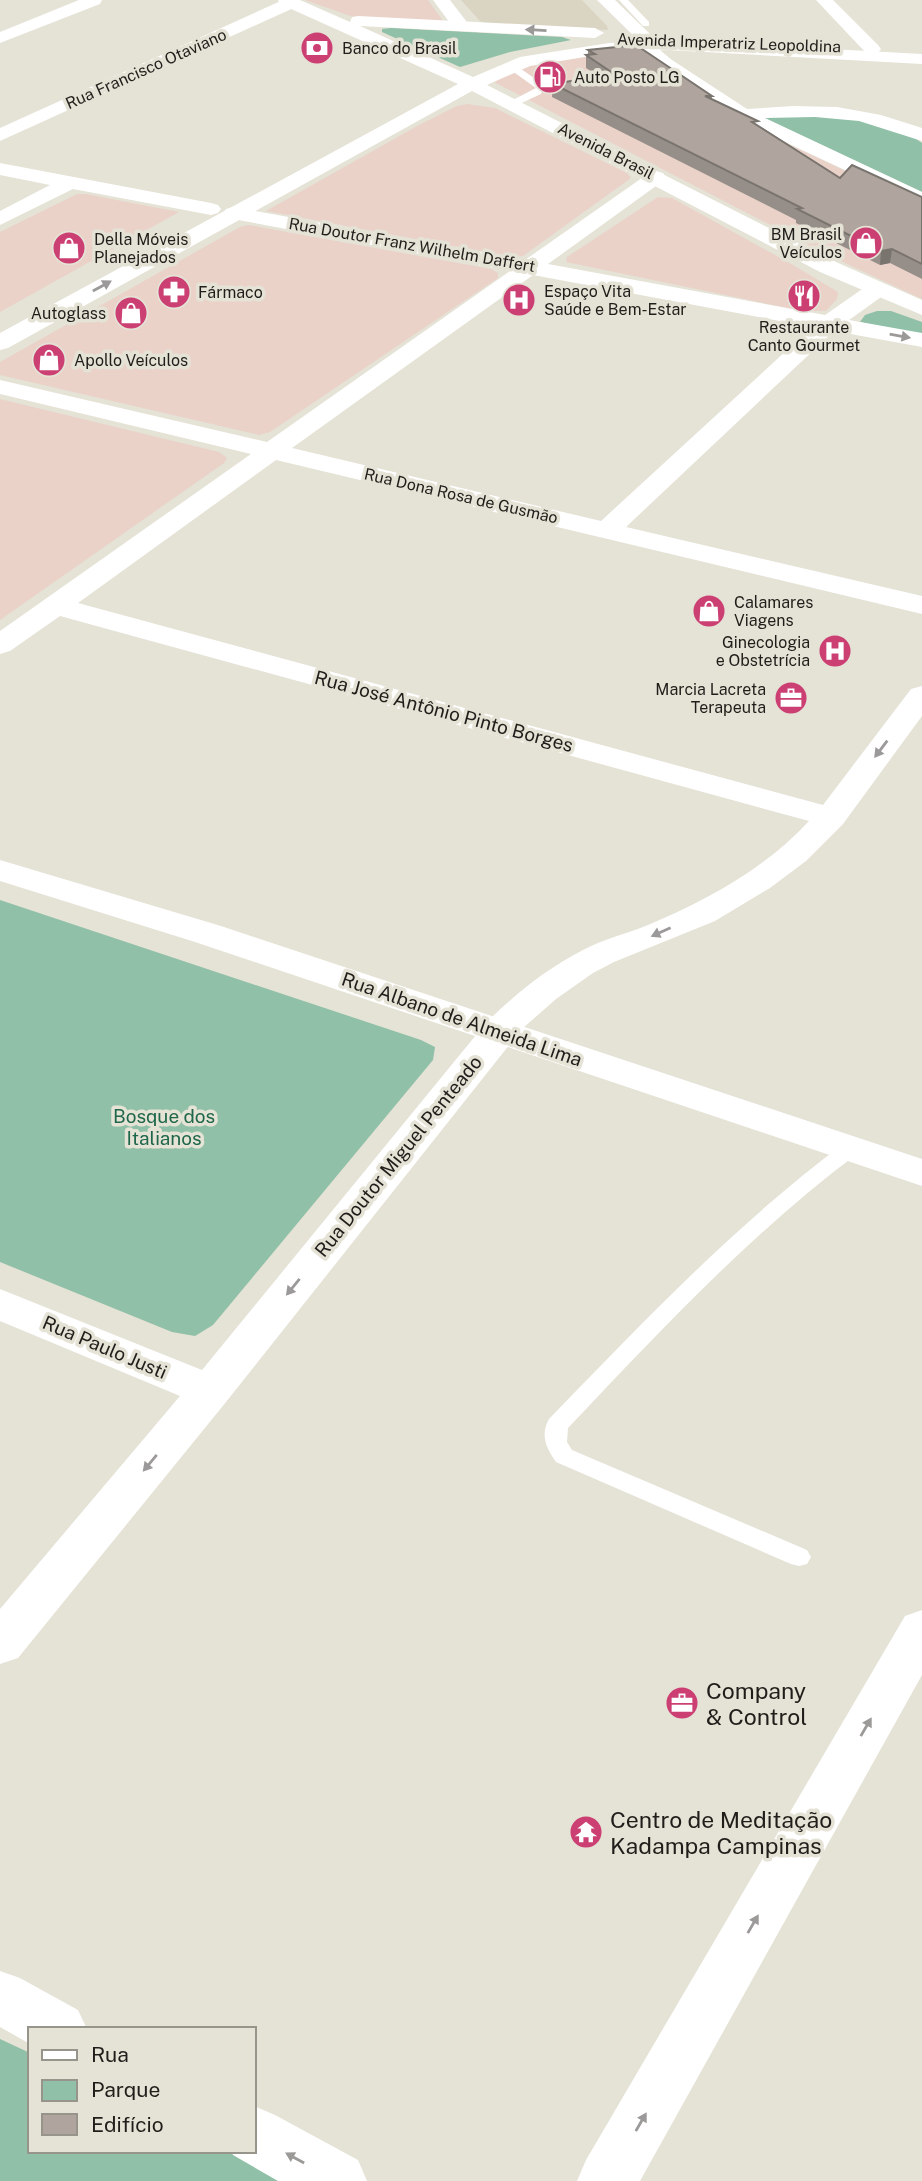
<svg xmlns="http://www.w3.org/2000/svg" width="922" height="2181" font-family="'Public Sans',sans-serif">
<style>
.commercial{fill:#ead2c9}
.built{fill:#dad4c3}
.green{fill:#90c0a8}
.lines{fill:none;stroke-linecap:round;stroke-linejoin:round}
.service{fill:#fff;fill-rule:evenodd}
.minor{fill:#fff;fill-rule:evenodd}
.tertiary{fill:#fff;fill-rule:evenodd}
.secondary{fill:#fff;fill-rule:evenodd}
.primary{fill:#fff;fill-rule:evenodd}
.wall{fill:#968e88}
.shaded-wall{fill:#7a746f}
.building{fill:#afa59e;stroke:#7a746f;stroke-width:2}
.oneway{fill:#9b9a98}
.labels{text-anchor:middle;dominant-baseline:central;stroke-width:7;stroke-linejoin:round;paint-order:stroke}
.far-street-label{font-size:16px;fill:#201e1a;stroke:#e5e2d6}
.far-poi-label{font-size:16px;fill:#201e1a;stroke:#e5e2d6;text-anchor:start}
.street-label{font-size:19px;fill:#201e1a;stroke:#e5e2d6}
.park-label{font-size:19px;fill:#1e674a;stroke:#e5e2d6}
.near-poi-label{font-size:23px;fill:#201e1a;stroke:#e5e2d6;text-anchor:start}
</style>
<rect width="100%" height="100%" fill="#e5e2d6"/>
<g class="commercial">
<path d="M305 0H428L443 21 359 19Z"/>
<path d="M595 53 922 207V299L830 256 494 82 495 79 527 66Z"/>
<path d="M467 104 495 108 627 173 631 178 523 256 511 257 266 211 419 125 457 106Z"/>
<path d="M77 194H86L179 212 0 312V232Z"/>
<path d="M658 197 672 198 793 265 838 292 837 299 826 311H802L566 262 567 257Z"/>
<path d="M249 225 491 269 498 273V278L270 432 259 435 0 375V362L240 227Z"/>
<path d="M0 399 219 452 227 458 224 463 0 620Z"/>
</g>
<path class="built" d="M461 0H582L607 26 608 30 489 25 480 21Z"/>
<g class="green">
<path d="M391 28 562 37 571 40 510 52 460 67 382 32V29Z"/>
<path d="M774 115C822 117 883 113 922 143V192L764 118Z"/>
<path d="M877 311H891L922 322V335L860 322 865 315Z"/>
<path d="M0 900 421 1040 435 1047 433 1060 213 1325 195 1336 172 1332 0 1262Z"/>
<path d="M0 2039 30 2053V2151H230L291 2181H0Z"/>
</g>
<g class="lines">
<g class="service">
<path d="M619 0H628L649 22V26H643Z"/>
<path d="M508 64H514L544 85 541 94 515 106H509V102L536 88 508 68Z"/>
<path d="M850 1143 857 1144 860 1149 857 1154C750 1234 660 1331 568 1428L567 1442 572 1450 807 1550 811 1557 807 1564 799 1566 791 1564 556 1462C546 1448 540 1435 549 1419 643 1322 735 1225 843 1144Z"/>
</g>
<g class="minor">
<path d="M79 0H102L100 4 0 43V32Z"/>
<path d="M283 0 300 2 298 6 0 141V128Z"/>
<path d="M433 0H450L470 26 467 30H455Z"/>
<path d="M597 0H615L650 34 653 38 650 42 672 60 747 109 793 106 837 107 881 115 922 128V141L859 121 815 117 765 118 922 192V206L736 119 660 68 637 46 640 42Z"/>
<path d="M816 0H833L878 45 881 49 878 53H866Z"/>
<path d="M0 163 211 203 218 205 221 209 218 213 211 215 73 189 0 225V211L50 185 0 175Z"/>
<path d="M656 171 663 173 666 177 663 181 548 264 825 315 868 285H884L887 290 884 295 849 320 922 333V347L834 331 626 527 922 596V614L276 460 78 603 823 805 911 689 922 686V716L843 824 806 861 770 888 715 921 614 962 593 973 556 999 522 1029 226 1402 18 1658 0 1664V1609L180 1396 0 1321V1289L202 1370 485 1024C514 995 546 969 583 950 603 939 626 934 648 925 706 901 766 868 809 821L60 616 10 651 0 654V631L251 454 0 394V380L267 442 510 271 233 219 226 217 223 213 226 209 233 207 525 260 649 173ZM533 275 812 327 601 521 292 448Z"/>
</g>
<g class="tertiary">
<path d="M0 860 221 926 922 1159V1186L195 942 0 881Z"/>
<path d="M0 1971 20 1978 78 2010 87 2029H30V2044L0 2027Z"/>
<path d="M254 2106 275 2115 358 2160 367 2181H278L233 2155 231 2151H254Z"/>
</g>
<path class="secondary" d="M922 1610V1675L640 2181H577L586 2160 905 1616Z"/>
<path class="primary" d="M278 0H300L350 22 352 17 358 16 595 28 604 33 595 38 360 26 473 77 520 57 609 43 668 40 922 54V64L668 50 609 53 530 66 487 85 836 262 922 300V315L820 272 472 91 8 348 0 350V333L458 84 280 4Z"/>
</g>
<path class="wall" d="M588 50 712 96V99L758 125 840 178 922 197V279L890 263 880 265 796 223V220L552 97 553 84 599 76 586 68V55H588Z"/>
<path class="shaded-wall" d="M892 249 890 263 880 265 881 251Z"/>
<path class="building" d="M636 45 712 96H705L758 121 752 122 840 178 852 165 922 197V264L892 249 881 251 797 209 802 208 553 84 614 74 586 55 595 54 588 50Z"/>
<defs><path id="oneway-solid" d="M-6-.8H1V-3.2L6.5 0L1 3.2V.8H-6Z" transform="scale(1.75)"/></defs>
<g class="oneway">
<use href="#oneway-solid" transform="translate(536 30) rotate(-177)"/>
<use href="#oneway-solid" transform="translate(102 286) rotate(-29)"/>
<use href="#oneway-solid" transform="translate(900 336) rotate(10)"/>
<use href="#oneway-solid" transform="translate(881 749) rotate(127)"/>
<use href="#oneway-solid" transform="translate(661 932) rotate(156)"/>
<use href="#oneway-solid" transform="translate(293 1287) rotate(129)"/>
<use href="#oneway-solid" transform="translate(150 1463) rotate(130)"/>
<use href="#oneway-solid" transform="translate(866 1727) rotate(-60)"/>
<use href="#oneway-solid" transform="translate(753 1924) rotate(-60)"/>
<use href="#oneway-solid" transform="translate(641 2122) rotate(-60)"/>
<use href="#oneway-solid" transform="translate(295 2158) rotate(-151)"/>
</g>
<defs>
<symbol id="bank-disc" viewBox="-11 -11 22 22"><circle r="9.5" fill="#cb3f72" stroke="#e5e2d6"/><path d="M-6-4H6V4H-6ZM0-2.3a2.3 2.3 0 1 0 0 4.6a2.3 2.3 0 1 0 0-4.6Z" fill="#fff"/></symbol>
<symbol id="fuel-disc" viewBox="-11 -11 22 22"><circle r="9.5" fill="#cb3f72" stroke="#e5e2d6"/><path d="M-5.5-6h7V0h2V4h1.3V-2.5L3-4.5l.8-.8L6-3V5H2.5V1h-1V6h-7ZM-4.2-4.7v3.2H.2V-4.7Z" fill="#fff"/></symbol>
<symbol id="shop-disc" viewBox="-11 -11 22 22"><circle r="9.5" fill="#cb3f72" stroke="#e5e2d6"/><path d="M-5-2.5h2.3a2.7 3.5 0 0 1 5.4 0H5L5.5 6h-11ZM-1.5-2.5h3a1.5 2.3 0 0 0-3 0Z" fill="#fff"/></symbol>
<symbol id="pharmacy-disc" viewBox="-11 -11 22 22"><circle r="9.5" fill="#cb3f72" stroke="#e5e2d6"/><path d="M-2-6h4v4h4v4h-4v4h-4v-4h-4v-4h4Z" fill="#fff"/></symbol>
<symbol id="restaurant-disc" viewBox="-11 -11 22 22"><circle r="9.5" fill="#cb3f72" stroke="#e5e2d6"/><path d="M-5-6h1v4h1v-4h1v4h1v-4h1v5L-1.5 .5V6h-2V.5L-5-1ZM5-6V6H3V1.5H1.5Q1.5-4 5-6Z" fill="#fff"/></symbol>
<symbol id="hospital-disc" viewBox="-11 -11 22 22"><circle r="9.5" fill="#cb3f72" stroke="#e5e2d6"/><path d="M-5-5h3v3.5h4V-5h3V5h-3V1.5h-4V5h-3Z" fill="#fff"/></symbol>
<symbol id="office-disc" viewBox="-11 -11 22 22"><circle r="9.5" fill="#cb3f72" stroke="#e5e2d6"/><path d="M-6-3h4V-5.5h4V-3h4V5H-6ZM-1-4.5V-3h2v-1.5ZM-6 0V1H6V0Z" fill="#fff"/></symbol>
<symbol id="temple-disc" viewBox="-11 -11 22 22"><circle r="9.5" fill="#cb3f72" stroke="#e5e2d6"/><path d="M0-6L5-2H3V0L6.5 2.5H4V6H1.5V3h-3V6H-4V2.5H-6.5L-3 0V-2H-5Z" fill="#fff"/></symbol>
</defs>
<g fill-rule="evenodd">
<use href="#bank-disc" x="298" y="29" width="38" height="38"/>
<use href="#fuel-disc" x="531" y="58" width="38" height="38"/>
<use href="#shop-disc" x="847" y="224" width="38" height="38"/>
<use href="#shop-disc" x="50" y="229" width="38" height="38"/>
<use href="#pharmacy-disc" x="155" y="273" width="38" height="38"/>
<use href="#restaurant-disc" x="785" y="277" width="38" height="38"/>
<use href="#hospital-disc" x="500" y="281" width="38" height="38"/>
<use href="#shop-disc" x="112" y="294" width="38" height="38"/>
<use href="#shop-disc" x="30" y="341" width="38" height="38"/>
<use href="#shop-disc" x="690" y="592" width="38" height="38"/>
<use href="#hospital-disc" x="816" y="632" width="38" height="38"/>
<use href="#office-disc" x="772" y="679" width="38" height="38"/>
<use href="#office-disc" x="663" y="1684" width="38" height="38"/>
<use href="#temple-disc" x="567" y="1813" width="38" height="38"/>
</g>
<g class="labels">
<g class="far-street-label">
<text transform="translate(729 43) rotate(2)">Avenida Imperatriz Leopoldina</text>
<text transform="translate(146 69) rotate(-24)">Rua Francisco Otaviano</text>
<text transform="translate(606 151) rotate(27)">Avenida Brasil</text>
<text transform="translate(412 245) rotate(10)">Rua Doutor Franz Wilhelm Daffert</text>
<text transform="translate(461 496) rotate(13)">Rua Dona Rosa de Gusmão</text>
</g>
<g class="far-poi-label">
<text x="342" y="48">Banco do Brasil</text>
<text x="574" y="77">Auto Posto LG</text>
<text x="842" y="234" text-anchor="end">BM Brasil<tspan x="842" dy="18">Veículos</tspan></text>
<text x="94" y="239">Della Móveis<tspan x="94" dy="18">Planejados</tspan></text>
<text x="544" y="291">Espaço Vita<tspan x="544" dy="18">Saúde e Bem-Estar</tspan></text>
<text x="198" y="292">Fármaco</text>
<text x="106" y="313" text-anchor="end">Autoglass</text>
<text x="804" y="327" text-anchor="middle">Restaurante<tspan x="804" dy="18">Canto Gourmet</tspan></text>
<text x="74" y="360">Apollo Veículos</text>
<text x="734" y="602">Calamares<tspan x="734" dy="18">Viagens</tspan></text>
<text x="810" y="642" text-anchor="end">Ginecologia<tspan x="810" dy="18">e Obstetrícia</tspan></text>
<text x="766" y="689" text-anchor="end">Marcia Lacreta<tspan x="766" dy="18">Terapeuta</tspan></text>
</g>
<g class="street-label">
<text transform="translate(444 711) rotate(15)">Rua José Antônio Pinto Borges</text>
<text transform="translate(462 1019) rotate(19)">Rua Albano de Almeida Lima</text>
<text transform="translate(398 1156) rotate(-51)">Rua Doutor Miguel Penteado</text>
<text transform="translate(105 1347) rotate(23)">Rua Paulo Justi</text>
</g>
<g class="park-label">
<text x="164" y="1116">Bosque dos<tspan x="164" dy="22">Italianos</tspan></text>
</g>
<g class="near-poi-label">
<text x="706" y="1690">Company<tspan x="706" dy="26">&amp; Control</tspan></text>
<text x="610" y="1819">Centro de Meditação<tspan x="610" dy="26">Kadampa Campinas</tspan></text>
</g>
</g>
<rect x="28" y="2027" width="228" height="126" fill="#e5e2d6" stroke="#96948b" stroke-width="2"/>
<rect x="42" y="2050" width="35" height="10" fill="#ffffff" stroke="#96948b" stroke-width="2"/>
<text x="91" y="2062" font-size="21" fill="#201e1a">Rua</text>
<rect x="42" y="2080" width="35" height="21" fill="#90c0a8" stroke="#96948b" stroke-width="2"/>
<text x="91" y="2097" font-size="21" fill="#201e1a">Parque</text>
<rect x="42" y="2114" width="35" height="21" fill="#afa59e" stroke="#96948b" stroke-width="2"/>
<text x="91" y="2132" font-size="21" fill="#201e1a">Edifício</text>
</svg>
